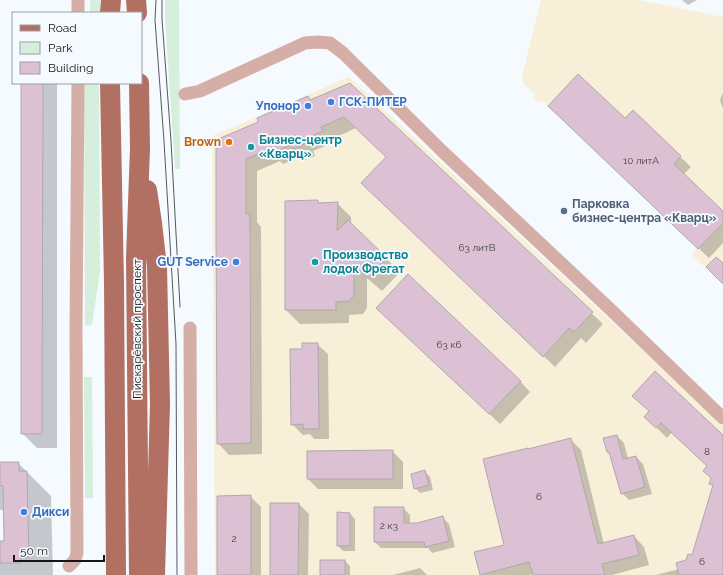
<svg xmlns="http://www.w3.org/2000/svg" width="723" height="575" font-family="Raleway,sans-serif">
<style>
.industrial{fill:#f8efd9}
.green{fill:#d6eedc}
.shadow{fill:#0003}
.building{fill:#dcc0d4;stroke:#afa8ad}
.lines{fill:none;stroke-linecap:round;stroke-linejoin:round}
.street{stroke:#d5afa7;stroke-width:13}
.primary{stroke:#b27063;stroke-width:20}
.tram{stroke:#56595c;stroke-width:1}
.shop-dot{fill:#3f7fe0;stroke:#f5faff;stroke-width:1.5}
.food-dot{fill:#e8710a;stroke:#f5faff;stroke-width:1.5}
.culture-dot{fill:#0f9aa8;stroke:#f5faff;stroke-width:1.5}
.service-dot{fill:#5c6f8a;stroke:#f5faff;stroke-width:1.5}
.labels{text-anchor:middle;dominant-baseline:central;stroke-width:3.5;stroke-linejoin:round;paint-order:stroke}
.number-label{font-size:10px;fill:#464147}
.shop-label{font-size:12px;font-weight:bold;fill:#366cbe;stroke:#f5faff;text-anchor:start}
.culture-label{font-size:12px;font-weight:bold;fill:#0d838f;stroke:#f5faff;text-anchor:start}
.food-label{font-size:12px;font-weight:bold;fill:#c56008;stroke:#f5faff;text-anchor:end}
.service-label{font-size:12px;font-weight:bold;fill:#4e5e75;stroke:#f5faff;text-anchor:start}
.street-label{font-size:12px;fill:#141718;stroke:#f5faff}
</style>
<rect width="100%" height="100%" fill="#f5faff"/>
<g class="industrial">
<path d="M541 0H639L723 17V284L692 255 698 248 542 100 539 103 532 97 535 94 524 84 522 77Z"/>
<path d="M349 77 723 425V575H215L212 136Z"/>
</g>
<g class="green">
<rect x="90" y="0" width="10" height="13"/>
<path d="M165 0H179L180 169H175L165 19Z"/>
<path d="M88 83H96L98 85 99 88 100 272 92 325 85 326 84 88 85 85Z"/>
<path d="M84 377H92L93 498H85Z"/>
</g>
<g class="shadow">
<path d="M682 0H697L688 5Z"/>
<path d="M22 83H57V448H37L22 433Z"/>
<path d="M350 84 603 324 586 343 581 338 555 367 373 194 387 157 356 128 332 139 333 143 313 151 315 156 305 160 302 156 283 164 280 161 257 171V222L261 227 262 454 229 455 218 443 217 222 260 123 308 97 311 101Z"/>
<path d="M723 93V108L720 101 721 97Z"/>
<path d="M633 112 691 167 683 175 723 213V243L709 258 559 116 625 120Z"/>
<path d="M317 201 320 204 337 203 351 217V224L400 272 382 291 367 278V308L363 314 349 315V323L300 324 286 310V202Z"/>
<path d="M388 318 520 381 530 392 500 424Z"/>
<path d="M317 344 328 354 329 439H314L310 434 303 435 292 424 303 350Z"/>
<path d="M650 411 723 436V575H656L679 569 693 557 714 487 711 484 712 478 708 467 672 432 667 438 656 427Z"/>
<path d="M617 436 624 443 628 459 636 457 643 464 652 494 629 500 622 493 612 456 607 452Z"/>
<path d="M571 440 581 450 604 544 634 536 644 547 649 565 612 575H534L533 574 529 575H482L481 574 505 545 529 450Z"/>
<path d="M392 451 403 462V489H318L308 479V452Z"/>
<path d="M0 463H18L51 496 53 575H1L0 574V542H5L4 510H0Z"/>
<path d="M425 472 430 477 433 490 420 493 415 488Z"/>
<path d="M250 496 261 507V575H218Z"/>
<path d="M299 504 309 514 308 575H271Z"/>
<path d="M403 508 410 515V524H417L442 517 449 524 455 547 432 553 428 548H381L375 542Z"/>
<path d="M350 514 355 519V551H343L338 546Z"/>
<path d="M345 561 350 566V575H321Z"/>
<path d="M420 568 427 575H393Z"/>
</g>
<g class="building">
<path d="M578 74 625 118 633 110 681 156 674 164 723 211V223L698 249 548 106Z"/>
<path d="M21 83H43L42 434H21Z"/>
<path d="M350 83 593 312 574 332 569 328 543 357 361 183 386 157 344 117 321 127 323 131 303 140 304 144 293 149 291 145 271 153 269 149 246 159V214H250L251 443 217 444 216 222V140L258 122 257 118 308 96 310 100Z"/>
<path d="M318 200V203L338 202 337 231 348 220 387 258 368 278 354 266V295L349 301 336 302V310H285V201Z"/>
<path d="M716 257 723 263V284L706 267Z"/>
<path d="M408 274 521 381 489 414 376 308Z"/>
<path d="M302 343H318L319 429H303V424L291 425 290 349H302Z"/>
<path d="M655 371 723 435V575H679L676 563 686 560 688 554 692 555 713 485 709 484 711 478 703 471 707 466 661 423 656 428 644 417 649 411 632 396Z"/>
<path d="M617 435 623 459 636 456 645 487 621 494 609 452H607L603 438Z"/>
<path d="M571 438 598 544 634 535 639 555 602 564 605 575H533L529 562 480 575 474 552 504 545 483 459 528 448V449Z"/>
<path d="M393 450V479H307V451Z"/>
<path d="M0 462H19V471H27L29 558H21V563H0V541H4L3 486H0Z"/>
<path d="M425 470 429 485 414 489 411 474Z"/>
<path d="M251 495V575H217V496Z"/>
<path d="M270 503H299L298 575H270Z"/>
<path d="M374 507H404V523H417L443 516 449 541 425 547 424 542H374Z"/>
<path d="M337 512 350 513V546H337Z"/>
<rect x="320" y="560" width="25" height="15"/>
</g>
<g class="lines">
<g class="street">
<path d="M78 13V0"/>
<path d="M185 94 200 91 305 43 318 42 330 43 343 53 443 152 611 310 723 418"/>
<path d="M190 328 191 575"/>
<path d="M69 566 75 560 77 553 76 329 78 83"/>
</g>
<g class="primary">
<path d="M136 0 137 13"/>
<path d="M110 13 111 0"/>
<path d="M110 83 114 283 116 575"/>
<path d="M147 190 152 223 157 267 160 404 155 575"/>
<path d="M139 575 136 258 140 148 139 83"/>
</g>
<g class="tram">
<path d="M156 0 155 20 164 141 176 344 177 575"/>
<path d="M162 0V19L171 141 180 307"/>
</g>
</g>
<g class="shop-dot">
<circle cx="331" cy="102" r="4"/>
<circle cx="308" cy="106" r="4"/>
<circle cx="236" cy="262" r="4"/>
<circle cx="24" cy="512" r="4"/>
</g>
<circle class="food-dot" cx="229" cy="142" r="4"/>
<g class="culture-dot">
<circle cx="251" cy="147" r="4"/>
<circle cx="315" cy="262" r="4"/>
</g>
<circle class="service-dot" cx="564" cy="211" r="4"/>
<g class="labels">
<g class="number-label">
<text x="641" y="160">10 литА</text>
<text x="477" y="247">63 литВ</text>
<text x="449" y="344">63 к6</text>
<text x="707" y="451">8</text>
<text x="539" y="496">6</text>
<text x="389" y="525">2 к3</text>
<text x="234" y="538">2</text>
<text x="702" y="561">6</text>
</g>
<g class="shop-label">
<text x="339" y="102">ГСК-ПИТЕР</text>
<text x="300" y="106" text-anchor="end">Упонор</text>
<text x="228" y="262" text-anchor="end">GUT Service</text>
<text x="32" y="512">Дикси</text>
</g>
<g class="culture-label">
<text x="259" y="140">Бизнес-центр<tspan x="259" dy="14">«Кварц»</tspan></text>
<text x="323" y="255">Производство<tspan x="323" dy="14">лодок Фрегат</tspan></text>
</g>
<g class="food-label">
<text x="221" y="142">Brown</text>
</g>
<g class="service-label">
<text x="572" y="204">Парковка<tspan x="572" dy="14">бизнес-центра «Кварц»</tspan></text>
</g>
<g class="street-label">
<text transform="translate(137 329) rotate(-90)">Пискарёвский проспект</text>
</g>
</g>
<rect x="12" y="12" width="130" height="72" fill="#f5faff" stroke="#9b9fa3"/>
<rect x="20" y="25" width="20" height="6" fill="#b27063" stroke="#9b9fa3"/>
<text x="48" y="32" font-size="12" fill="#141718">Road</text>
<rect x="20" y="42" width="20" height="12" fill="#d6eedc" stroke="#9b9fa3"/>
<text x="48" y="52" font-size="12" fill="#141718">Park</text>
<rect x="20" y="62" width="20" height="12" fill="#dcc0d4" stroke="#9b9fa3"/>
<text x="48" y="72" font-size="12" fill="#141718">Building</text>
<path d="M14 555v6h90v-6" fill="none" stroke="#141718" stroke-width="2"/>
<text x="20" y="555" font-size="12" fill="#141718" stroke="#f5faff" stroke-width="3" paint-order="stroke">50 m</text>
</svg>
